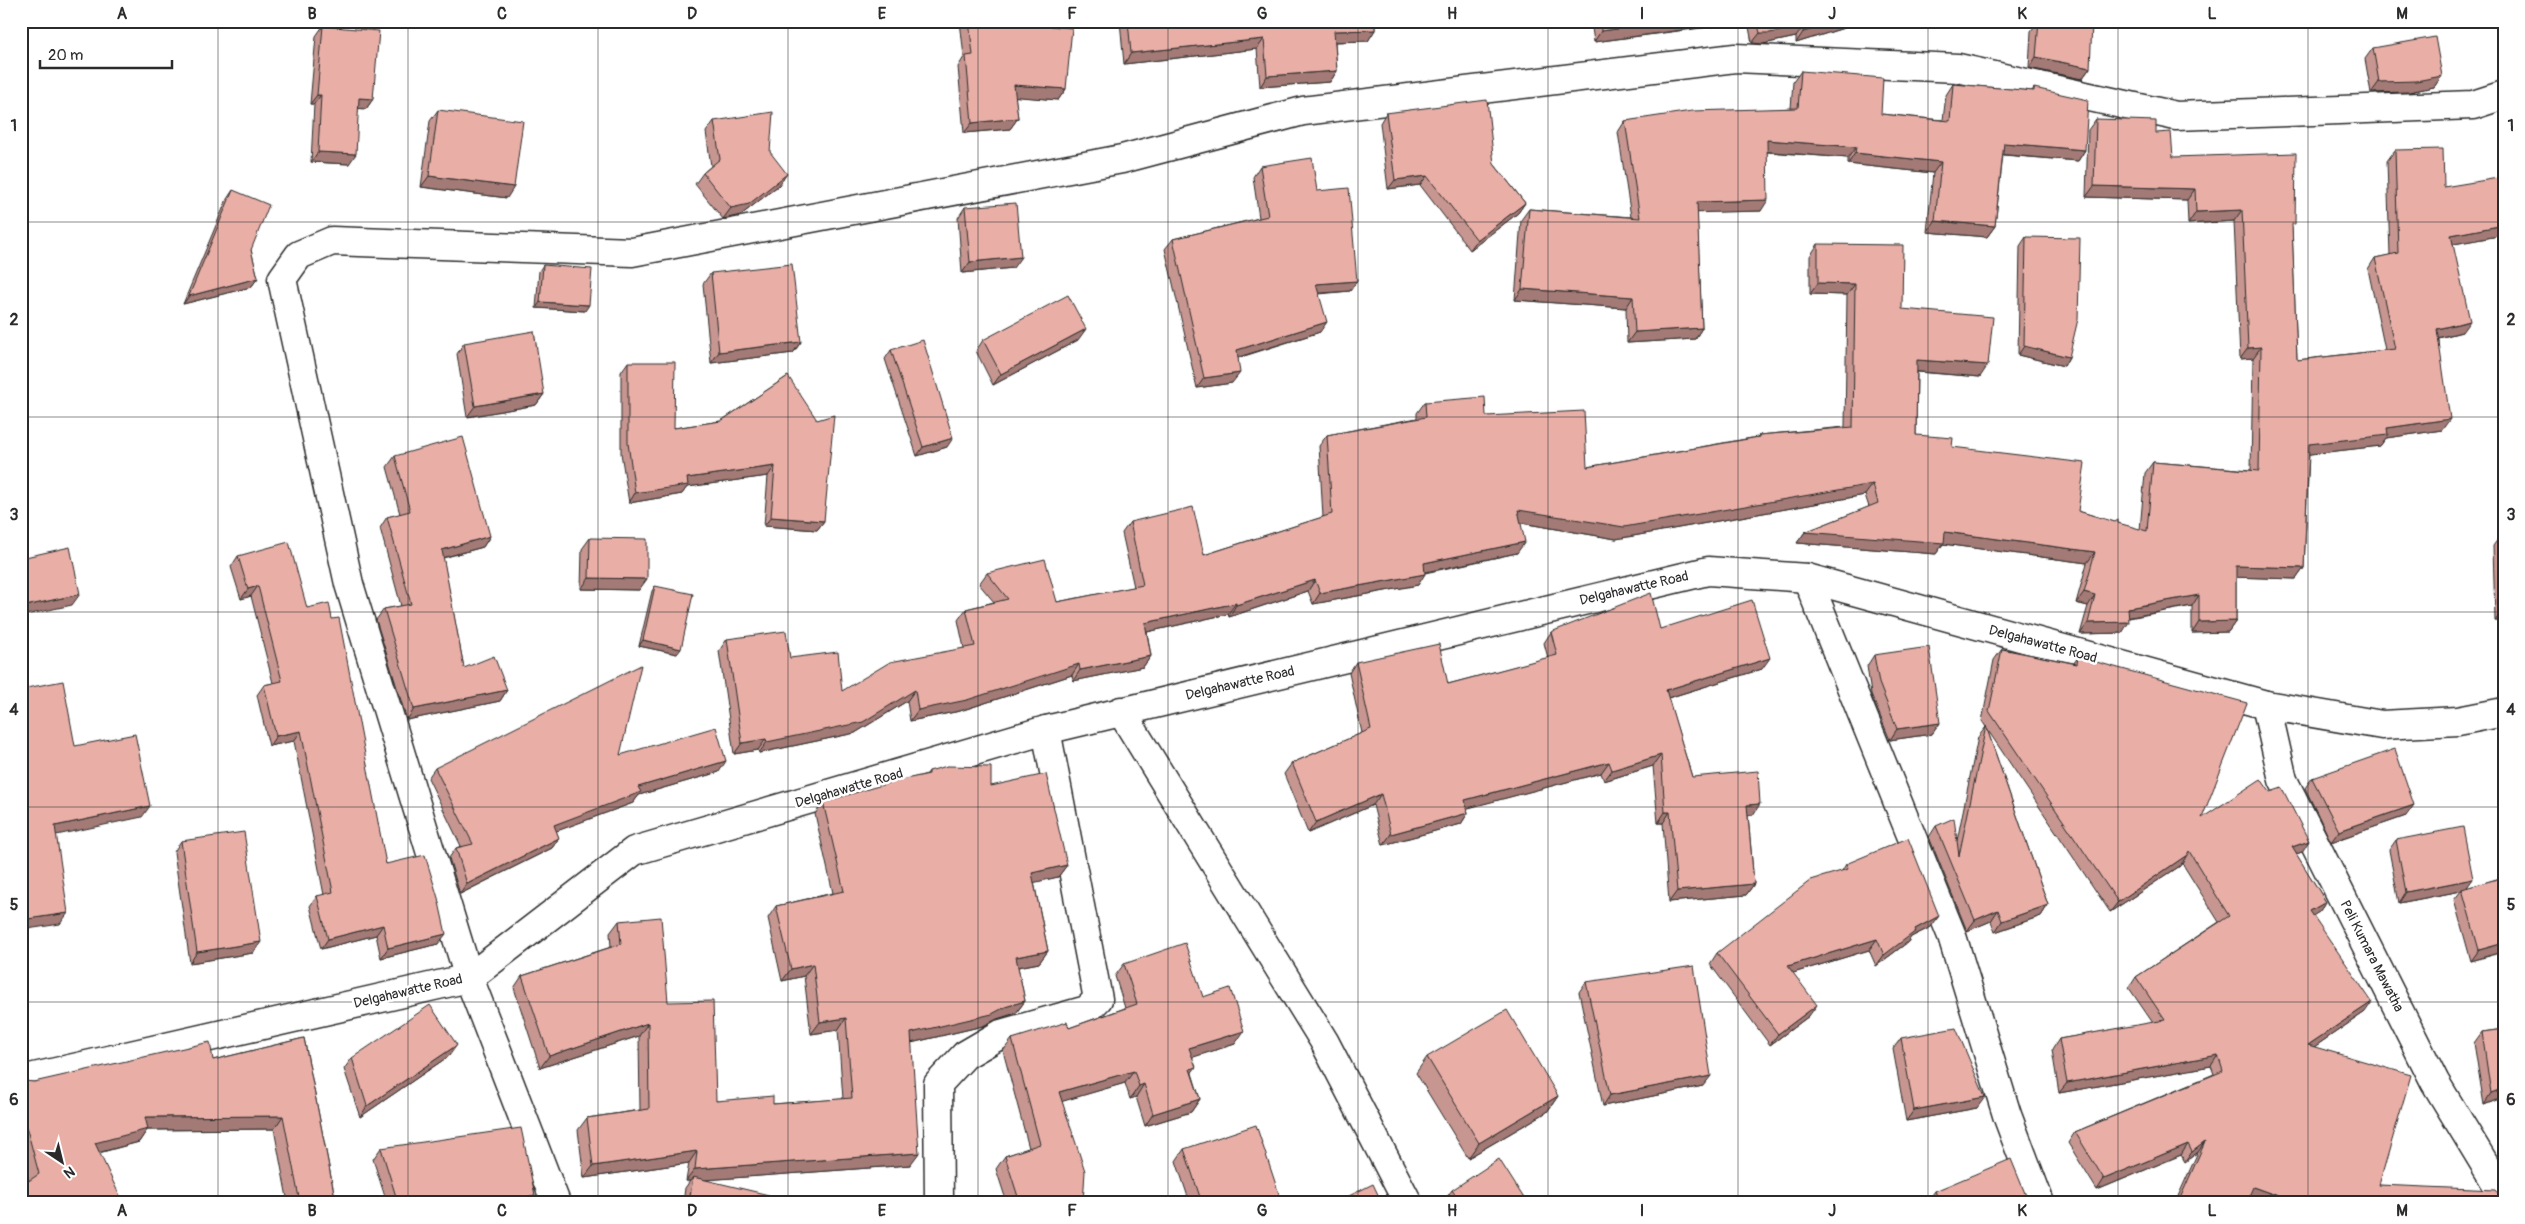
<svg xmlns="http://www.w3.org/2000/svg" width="2525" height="1224" font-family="Pangolin,sans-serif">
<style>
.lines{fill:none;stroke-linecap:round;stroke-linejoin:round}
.minor-casing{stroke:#2b2b2b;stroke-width:31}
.minor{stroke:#fff;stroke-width:28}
.wall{fill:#c89690;stroke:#2b2b2b}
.shaded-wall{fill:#a37a75;stroke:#2b2b2b}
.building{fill:#e9afa7;stroke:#2b2b2b}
.grid{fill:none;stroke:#2b2b2b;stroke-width:1;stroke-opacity:0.55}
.labels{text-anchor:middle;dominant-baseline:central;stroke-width:5;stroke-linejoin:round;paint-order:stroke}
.street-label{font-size:14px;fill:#2b2b2b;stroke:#fff}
.neatline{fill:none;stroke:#2b2b2b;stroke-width:2}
.grid-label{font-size:16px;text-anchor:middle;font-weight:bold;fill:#2b2b2b}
</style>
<rect width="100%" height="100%" fill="#fff"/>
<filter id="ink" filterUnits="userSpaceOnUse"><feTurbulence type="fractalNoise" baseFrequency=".02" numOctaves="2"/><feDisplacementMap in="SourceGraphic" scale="10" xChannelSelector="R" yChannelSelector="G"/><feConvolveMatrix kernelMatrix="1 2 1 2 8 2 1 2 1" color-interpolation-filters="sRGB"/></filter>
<g filter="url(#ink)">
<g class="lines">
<defs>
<g id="minor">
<path d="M1807 578 1952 936 2007 1115 2040 1203"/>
<path d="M2266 705 2283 780 2435 1082 2504 1196"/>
<path d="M1121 711 1324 1041 1408 1203"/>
<path d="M21 1080 469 978 634 851 1046 730 1708 571 1807 578 2266 705 2382 725 2458 721 2504 712"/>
<path d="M556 1203 469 978 349 584 282 279 299 255 332 241 632 252 1122 159 1303 111 1735 58 1958 68 2176 116 2473 105 2504 95"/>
<path d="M939 1203 938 1084 965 1055 1001 1034 1087 1010 1098 999 1046 730"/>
</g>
</defs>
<use href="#minor" class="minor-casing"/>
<use href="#minor" class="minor"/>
</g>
<g class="wall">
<path d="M960 21H1017V23L1066 89 1058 100 1015 96 1018 118 1010 129 964 133 958 67 964 57Z"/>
<path d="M1120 21H1375V30L1368 41 1335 42 1337 71 1330 82 1260 87 1257 49 1124 64Z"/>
<path d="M1591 21H1866L1796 43V37L1763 44 1752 43 1748 22 1594 42Z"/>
<path d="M2038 21H2056L2090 68 2082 79 2029 68 2031 31Z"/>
<path d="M323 26 373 99 366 109 358 108 349 164 311 162 314 104H310L316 36Z"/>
<path d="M2373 48 2442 76 2434 87 2409 92 2371 93 2365 59Z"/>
<path d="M1801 71 1881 114 1943 120 1946 95 1953 84 2032 91 2034 88 2085 150 2078 161 2003 155 1995 226 1987 237 1927 232 1933 173 1848 164V158L1767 152 1761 211 1697 212 1702 328 1695 339 1627 343 1626 308 1515 300 1521 220 1529 209 1631 217 1618 132 1625 121 1791 108 1793 82Z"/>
<path d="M438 110 507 198 421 187 430 121Z"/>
<path d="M1386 113 1494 164 1525 203 1518 213 1470 250 1420 185 1388 189 1380 123Z"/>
<path d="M2096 119 2156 133 2173 157 2292 228 2297 360 2385 350 2368 269 2375 258 2390 255 2387 161 2395 150 2444 187 2504 235 2453 244 2462 332 2439 338 2442 430 2386 438 2380 446 2309 454 2304 568 2296 579 2236 577V621L2228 632 2192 633V606L2129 618 2122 633 2080 634 2088 606 2076 603 2087 563 1943 544 1936 554 1797 543 1805 532 1869 507 1865 495 1616 539 1521 523 1517 553 1425 573 1418 585 1313 604 1308 591 1229 617 1228 614 1147 632 1151 656 1143 667 1073 681 1072 675 960 711 910 721 907 701 855 733 759 753 758 750 734 754 719 651 727 639 790 658 842 691 964 648 958 620 966 609 994 602 979 584 987 573 1057 602 1134 587 1122 533 1130 522 1204 555 1323 517 1319 446 1327 435 1417 418V413L1425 402 1486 416 1587 467 1757 437 1759 435 1845 427 1847 295 1810 294V256L1818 244 1902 309 1980 377 1917 372 1916 435 1952 447 2078 511 2140 530 2145 473 2153 462 2251 470 2253 358 2240 359 2234 221 2188 224 2187 200 2086 197 2088 130Z"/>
<path d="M714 121 770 152 779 185 741 215 723 219 695 184 703 173 711 166 706 132Z"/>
<path d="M1260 166 1317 191 1357 281 1350 291 1319 294 1320 332 1238 358 1232 383 1197 388 1165 249 1173 239 1259 218 1253 177Z"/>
<path d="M233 190 251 250 258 278 251 287 183 304 227 199Z"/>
<path d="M965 207 1013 268 962 273 958 218Z"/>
<path d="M2026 237 2069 357 2064 366 2018 355 2020 246Z"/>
<path d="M543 265 585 311 536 308 539 271Z"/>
<path d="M711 273 801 342 793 353 711 363 703 284Z"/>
<path d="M983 340H1078L993 385 976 351Z"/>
<path d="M464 343 544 394 536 405 467 417 457 354Z"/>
<path d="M891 350 947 447 917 456 885 359Z"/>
<path d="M628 362 674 428 721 421 788 376 824 521 817 530 764 526 768 476 687 487 682 494 629 503 621 453V372Z"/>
<path d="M395 456 490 536 483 547 443 558 464 668 507 690 500 701 407 720 376 620 384 609 401 606 380 528 387 517 400 514 387 467Z"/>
<path d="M2501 535H2504V621H2495L2493 546Z"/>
<path d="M590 538 639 590 581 589 582 549Z"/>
<path d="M238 556 307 608 386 864 438 944 381 958 376 935 321 949 310 906 317 896 324 895 294 741 269 746 257 695 264 685 273 683 251 596 241 599 231 567Z"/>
<path d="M655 586 677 654 639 646 652 591Z"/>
<path d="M1660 629 1762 669 1668 698 1692 777 1753 815H1748L1754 884 1746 895 1669 902 1663 823H1658L1653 766 1604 781 1601 773 1467 808 1468 813 1461 824 1383 845 1373 805 1308 833 1284 774 1292 763 1362 733 1349 673 1356 662 1448 684 1548 658 1544 643 1551 632Z"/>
<path d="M2002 649 2074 663 2078 657 2202 818 2302 852 2296 854 2326 902 2319 912 2313 915 2365 1012 2314 1047 2379 1185 2504 1203H2262L2248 1198 2246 1203H2175L2198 1152 2185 1162 2181 1155 2097 1190 2068 1143 2075 1132 2214 1074 2211 1066 2059 1093 2052 1050 2059 1039 2153 1023 2129 988 2136 977 2219 922 2182 863 2180 866 2110 912 1987 729 2048 905 2041 916 1995 932 1991 921 1967 931 1929 837 1936 826 1957 841 1978 737 1986 727 1982 721 1994 660Z"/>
<path d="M1874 655 1940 723 1932 734 1890 740 1871 694 1867 666Z"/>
<path d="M620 755 719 772 639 795 633 803 556 831 559 838 552 848 460 894 449 858 456 848 461 846 428 778 435 768Z"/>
<path d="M929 771 991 786 1067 865 1058 877 1034 882 1048 951 1039 963 1018 967 1025 1001 1016 1013 997 1019 983 1026 911 1043 910 1165 703 1180 768 1203H683L685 1188 690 1181H686L689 1163 584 1178 578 1130 587 1118 640 1110 639 1036 540 1068 514 988 522 976 611 947 610 933 619 921 668 1002 716 1101 773 1104 843 1099 838 1030 811 1034 804 976 782 981 768 918 776 906 833 893 815 814 823 802 927 774Z"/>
<path d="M2312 778 2406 816 2331 842 2305 788Z"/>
<path d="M2396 840 2466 888 2504 877V953L2503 952 2471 961 2454 900 2461 891 2399 903 2389 850Z"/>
<path d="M181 841 253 953 190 963 174 852Z"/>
<path d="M1846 864 1931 927 1911 937 1908 942 1876 966 1869 950 1793 973 1809 1016 1770 1045 1710 964 1717 953 1842 871Z"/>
<path d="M1124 964 1203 997 1235 1044 1192 1057V1073L1200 1099 1191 1112 1145 1126 1136 1097 1130 1099 1125 1083 1062 1101 1083 1203H1007L996 1169 1005 1156 1029 1148 1003 1051 1012 1039 1069 1028 1125 1008 1115 976Z"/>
<path d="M1586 982 1703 1086 1603 1106 1579 992Z"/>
<path d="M2504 1029V1097L2484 1105 2474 1043 2482 1032Z"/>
<path d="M304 1038 336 1203H288L274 1129 147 1130 139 1142 99 1153 29 1181 21 1154V1082H34L213 1060Z"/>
<path d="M1901 1038 1977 1108 1906 1121 1893 1049Z"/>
<path d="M449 1056 360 1117 344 1069 352 1058Z"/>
<path d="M1427 1057 1558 1096 1547 1112 1468 1158 1416 1073Z"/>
<path d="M381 1148 535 1195 530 1203H387L373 1159Z"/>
<path d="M1184 1149 1282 1203H1190L1176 1161Z"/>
<path d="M1452 1190 1527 1203H1446L1444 1201Z"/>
<path d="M1935 1191 2029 1203H1927V1202Z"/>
</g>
<g class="shaded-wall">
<path d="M1677 21H1748L1594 42 1601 31Z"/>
<path d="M1839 21H1866L1796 43 1803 32Z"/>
<path d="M1804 26 1796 37 1763 44 1752 43 1760 33Z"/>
<path d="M1375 30 1368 41 1327 42 1334 31Z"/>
<path d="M1264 39 1257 49 1124 64 1131 53Z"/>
<path d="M2036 57 2090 68 2082 79 2029 68Z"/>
<path d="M1337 71 1330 82 1260 87 1267 76Z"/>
<path d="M2442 76 2434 87 2409 92 2371 93 2379 82Z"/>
<path d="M1014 85 1066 89 1058 100 1007 96Z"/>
<path d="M317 95H321L314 104H310Z"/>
<path d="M359 98 373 99 366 109 352 108Z"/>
<path d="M1018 118 1010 129 964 133 972 123Z"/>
<path d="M1767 140 1856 147 1848 158 1760 151Z"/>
<path d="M2004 143 2085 150 2078 161 1996 154Z"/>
<path d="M318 152 356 154 349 164 311 162Z"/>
<path d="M1855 153 1941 162 1933 173 1848 164Z"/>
<path d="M787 174 779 185 741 215 723 219 731 208Z"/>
<path d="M429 176 514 187 507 198 421 187Z"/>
<path d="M1427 176 1420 185 1388 189 1395 180Z"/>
<path d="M2094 186 2195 189 2187 200 2086 197Z"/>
<path d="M1768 200 1761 211 1689 213 1697 202Z"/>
<path d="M1525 203 1518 213 1470 250 1477 240Z"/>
<path d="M2242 210 2234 221 2188 224 2196 212Z"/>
<path d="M1935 221 1995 226 1987 237 1927 232Z"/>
<path d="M2504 225V235L2443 246 2451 235Z"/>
<path d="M1021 257 1013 268 962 273 970 262Z"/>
<path d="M258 278 251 287 183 304 189 296Z"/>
<path d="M1357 281 1350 291 1309 294 1316 284Z"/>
<path d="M1818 283 1855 284 1847 295 1810 294Z"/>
<path d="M1522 289 1633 297 1626 308 1515 300Z"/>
<path d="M540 302 589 305 585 311 536 308Z"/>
<path d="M2470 321 2462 332 2429 340 2437 329Z"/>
<path d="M1327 322 1320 332 1229 360 1237 350Z"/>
<path d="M1702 328 1695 339 1627 343 1635 332Z"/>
<path d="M1086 329 1078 340 993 385 1001 374Z"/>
<path d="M801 342 793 353 711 363 719 352Z"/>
<path d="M2024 346 2069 357 2064 366 2018 355Z"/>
<path d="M2261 347 2253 358 2240 359 2248 348Z"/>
<path d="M1917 360 1988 365 1980 377 1909 371Z"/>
<path d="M1240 373 1232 383 1197 388 1204 378Z"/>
<path d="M544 394 536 405 467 417 475 406Z"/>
<path d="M2450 419 2442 430 2386 438 2380 446 2302 455 2309 444 2387 428Z"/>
<path d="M953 438 947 447 917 456 923 447Z"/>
<path d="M775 466 768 476 687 487 682 494 629 503 635 493 687 478Z"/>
<path d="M1873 484 1865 495 1616 539 1510 521 1518 510Z"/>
<path d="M771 517 824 521 817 530 764 526Z"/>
<path d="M1805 532H1945L2095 552 2087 563 1943 544 1936 554 1797 543Z"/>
<path d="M490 536 483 547 434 560 442 550Z"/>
<path d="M1525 542 1517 553 1416 574 1424 563Z"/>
<path d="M2236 566 2304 568 2296 579 2228 577Z"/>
<path d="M1425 574 1418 585 1313 604 1320 593Z"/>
<path d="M589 578 647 579 639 590 581 589Z"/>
<path d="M1315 580 1308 591 1229 617 1236 605Z"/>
<path d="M258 586 251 596 241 599 248 589Z"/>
<path d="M2084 592 2095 595 2088 606 2076 603Z"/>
<path d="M80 594 72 605 21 616V607Z"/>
<path d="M2199 595 2192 606 2120 619 2128 608Z"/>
<path d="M1236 603 1228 614 1138 634 1145 623Z"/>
<path d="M2503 610H2504V621H2495Z"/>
<path d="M2236 621 2228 632 2192 633 2199 622Z"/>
<path d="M2129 622 2122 633 2080 634 2088 623Z"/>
<path d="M643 640 681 649 677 654 639 646Z"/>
<path d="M1151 656 1143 667 1073 681 1080 670Z"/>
<path d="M1770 658 1762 669 1658 701 1666 690Z"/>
<path d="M1079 664 1072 675 960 711 910 721 918 710Z"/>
<path d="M507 690 500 701 407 720 414 709Z"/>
<path d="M915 690 907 701 855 733 759 753 767 742Z"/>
<path d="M1940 723 1932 734 1890 740 1897 729Z"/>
<path d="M301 731 294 741 269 746 276 736Z"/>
<path d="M766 739 758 750 734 754 742 743Z"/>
<path d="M1661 755 1653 766 1604 781 1612 770Z"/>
<path d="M726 761 719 772 639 795 633 803 546 835 554 825 638 787Z"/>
<path d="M1609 762 1601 773 1457 811 1465 800Z"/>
<path d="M1381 794 1373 805 1308 833 1316 822Z"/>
<path d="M1760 804 1753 815 1739 816 1747 805Z"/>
<path d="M2414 805 2406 816 2331 842 2339 831Z"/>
<path d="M150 806 142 817 47 837 55 826Z"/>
<path d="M1665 812H1670L1663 823H1658Z"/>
<path d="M1468 813 1461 824 1383 845 1391 834Z"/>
<path d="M559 838 552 848 460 894 467 884Z"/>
<path d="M2309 841 2302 852 2284 858 2292 847Z"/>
<path d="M2187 855 2180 866 2110 912 2118 902Z"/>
<path d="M1067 865 1058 877 1024 885 1032 873Z"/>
<path d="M2473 879 2465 890 2462 889 2461 891 2399 903 2406 892Z"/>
<path d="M1754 884 1746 895 1669 902 1677 891Z"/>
<path d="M2326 902 2319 912 2303 922 2310 911Z"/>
<path d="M2048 905 2041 916 1995 932 2002 921Z"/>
<path d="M1998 910 1991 921 1967 931 1975 920Z"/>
<path d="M68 913 60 924 21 930V920Z"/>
<path d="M1939 916 1931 927 1911 937 1908 942 1876 966 1884 955 1915 929Z"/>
<path d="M383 925 376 935 321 949 328 939Z"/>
<path d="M446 934 438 944 381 958 388 948Z"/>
<path d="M1877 939 1869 950 1780 977 1788 966Z"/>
<path d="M261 942 253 953 190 963 197 952Z"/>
<path d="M2504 943 2503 952 2471 961 2479 950Z"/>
<path d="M1048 951 1039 963 1007 969 1016 957Z"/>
<path d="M813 964 804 976 782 981 791 969Z"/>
<path d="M1025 1001 1016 1013 997 1019 983 1026 902 1045 911 1033Z"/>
<path d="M2372 1002 2365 1012 2301 1056 2308 1045Z"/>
<path d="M1817 1005 1809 1016 1770 1045 1778 1034Z"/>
<path d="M846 1018 838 1030 811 1034 820 1022Z"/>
<path d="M648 1023 639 1036 540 1068 549 1056Z"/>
<path d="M1244 1031 1235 1044 1181 1061 1189 1048Z"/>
<path d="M457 1045 449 1056 360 1117 367 1106Z"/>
<path d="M2218 1055 2211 1066 2059 1093 2067 1083Z"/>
<path d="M1196 1067 1187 1079 1190 1069Z"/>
<path d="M1134 1071 1125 1083 1050 1105 1059 1092Z"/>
<path d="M1711 1076 1703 1086 1603 1106 1610 1095Z"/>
<path d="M1144 1084 1136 1097 1130 1099 1139 1086Z"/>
<path d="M2504 1089V1097L2484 1105 2491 1094Z"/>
<path d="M1558 1096 1547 1112 1468 1158 1479 1143Z"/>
<path d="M1985 1097 1977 1108 1906 1121 1914 1110Z"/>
<path d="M1200 1099 1191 1112 1145 1126 1153 1114Z"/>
<path d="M283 1116 274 1129 147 1130 139 1142 86 1156 95 1143 145 1117Z"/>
<path d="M2205 1142 2198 1152 2185 1162 2192 1152Z"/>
<path d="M2188 1144 2181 1155 2097 1190 2104 1179Z"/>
<path d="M697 1151 689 1163 584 1178 593 1166Z"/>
<path d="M919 1153 910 1165 692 1181 693 1177 690 1181H686L695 1169Z"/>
<path d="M2253 1187 2298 1203H2262L2246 1197Z"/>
<path d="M535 1195 530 1203H498Z"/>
</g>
<g class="building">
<path d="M969 21H1017V23L1072 28 1066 89 1014 85 1018 118 972 123 966 56 973 55Z"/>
<path d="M1128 21H1375V30L1334 31 1337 71 1267 76 1264 39 1131 53Z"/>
<path d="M1600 21H1677L1601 31Z"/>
<path d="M1757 21H1839L1803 32 1804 26 1770 33H1760Z"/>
<path d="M2039 21H2056L2092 23 2090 68 2036 57Z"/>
<path d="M323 26 379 31 373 99 359 98 356 154 318 152 321 95H317Z"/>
<path d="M2435 37 2442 76 2416 81 2379 82 2373 48Z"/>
<path d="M1801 71 1883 78 1881 114 1950 121 1953 84 2034 91V88L2088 100 2085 150 2004 143 1995 226 1935 221 1941 162 1855 153 1856 147 1767 140 1768 200 1697 202 1702 328 1635 332 1633 297 1522 289 1529 209 1640 218 1625 121 1692 111 1798 108Z"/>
<path d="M1487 100 1494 164 1525 203 1477 240 1427 176 1395 180 1386 113Z"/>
<path d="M438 110 523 121 514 187 429 176Z"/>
<path d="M773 112 770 152 787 174 749 204 731 208 703 173 720 159 714 121Z"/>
<path d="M2096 119 2156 121V133L2171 132 2173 157 2296 153 2295 224H2292L2297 360 2395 349 2375 258 2398 253 2395 150 2443 149 2444 187 2504 177V225L2451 235 2470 321 2437 329 2450 419 2387 428 2388 435 2309 444 2304 568 2236 566V621L2199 622V595L2128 608 2129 622 2088 623 2095 595 2084 592 2095 552 1945 532 1944 543 1805 532 1878 503 1873 484 1624 527 1518 510 1525 542 1424 563 1425 574 1320 593 1315 580 1236 605V603L1145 623 1151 656 1080 670 1079 664 967 700 918 710 915 690 863 722 767 742 766 739 742 743 727 639 786 631 790 658 838 652 842 691 890 662 975 646 966 609 1008 599 987 573 1045 559 1057 602 1143 585 1130 522 1193 507 1204 555 1332 514 1327 435 1426 417 1425 402 1485 397 1486 416 1584 411 1587 467 1759 437V435L1853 427 1855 284 1818 283V244L1903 245 1902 309 1993 317 1988 365 1917 360 1916 435 1953 438 1952 447 2085 463 2078 511 2115 522 2118 520V523L2147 531 2153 462 2259 471 2261 347 2248 348 2242 210 2196 212 2195 189 2094 186Z"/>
<path d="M1312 158 1317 191 1349 188 1357 281 1316 284 1327 322 1237 350 1240 373 1204 378 1173 239 1268 216 1260 166Z"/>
<path d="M233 190 269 205 251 250 258 278 189 296Z"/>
<path d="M1016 203 1021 257 970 262 965 207Z"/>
<path d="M2026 237 2080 238 2078 319 2069 357 2024 346Z"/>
<path d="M792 264 801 342 719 352 711 273Z"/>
<path d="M543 265 592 269 589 305 540 302Z"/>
<path d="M1068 295 1086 329 1001 374 983 340Z"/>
<path d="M534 331 544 394 475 406 464 343Z"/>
<path d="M923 340 953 438 923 447 891 350Z"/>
<path d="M628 362H675L674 428 721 421 788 376 817 420 834 415 824 521 771 517 775 466 687 478 688 485 635 493 628 443Z"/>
<path d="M463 437 490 536 442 550 464 668 494 656 507 690 414 709 384 609 411 604 387 517 410 511 395 456Z"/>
<path d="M2501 535H2504V610H2503Z"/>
<path d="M590 538 647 539V579L589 578Z"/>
<path d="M289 542 307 608 329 603 332 619 339 618 386 864 425 855 438 898 446 934 388 948 383 925 328 939 317 896 333 892 301 731 276 736 264 685 282 681 258 586 248 589 238 556Z"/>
<path d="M70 547 80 594 21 607V558Z"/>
<path d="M655 586 693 594 681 649 643 640Z"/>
<path d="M1651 593 1660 629 1752 600 1770 658 1666 690 1692 777 1758 771 1760 804 1747 805 1754 884 1677 891 1670 812H1665L1661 755 1612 770 1609 762 1465 800 1468 813 1391 834 1381 794 1316 822 1292 763 1371 729 1356 662 1439 644 1448 684 1557 655 1551 632Z"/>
<path d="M1929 647 1940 723 1897 729 1879 683 1874 655Z"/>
<path d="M2002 649 2077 664 2078 657 2247 703 2202 818 2261 779 2270 792 2282 788 2309 841 2292 847 2326 902 2310 911 2372 1002 2308 1045 2411 1075 2379 1185 2496 1190 2504 1199V1203H2298L2253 1187 2246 1203H2178L2205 1142 2192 1152 2188 1144 2104 1179 2075 1132 2223 1071 2218 1055 2067 1083 2059 1039 2165 1020 2136 977 2229 916 2189 851 2187 855 2118 902 1989 711Z"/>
<path d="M641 665 620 755 716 727 726 761 638 787 641 792 554 825 559 838 467 884 456 848 473 844 435 768Z"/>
<path d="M63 681 75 746 135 734 150 806 55 826 68 913 21 920V689Z"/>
<path d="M1986 726 2048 905 2002 921 1998 910 1975 920 1936 826 1954 818 1959 856Z"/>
<path d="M2395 749 2414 805 2339 831 2312 778Z"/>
<path d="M947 766 991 767V786L1046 774 1067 865 1032 873 1048 951 1016 957 1025 1001 1005 1007 992 1014 911 1033 919 1153 695 1169 697 1151 593 1166 587 1118 649 1109 648 1023 549 1056 522 976 621 944 619 921 661 917 668 1002 713 1001 716 1101 773 1096V1104L852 1098 846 1018 820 1022 813 964 791 969 776 906 844 891 823 802 896 781 929 774V771Z"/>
<path d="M2463 827 2473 879 2406 892 2396 840Z"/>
<path d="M244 832 261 942 197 952 181 841Z"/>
<path d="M1908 838 1939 916 1915 929 1916 931 1884 955 1877 939 1788 966 1817 1005 1778 1034 1717 953 1811 880 1848 869 1846 864Z"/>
<path d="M2504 877V943L2479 950 2462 889Z"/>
<path d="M1185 943 1203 997 1230 988 1244 1031 1189 1048 1196 1067 1190 1069 1200 1099 1153 1114 1144 1084 1139 1086 1134 1071 1059 1092 1085 1171 1083 1203H1020L1005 1156 1040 1144 1012 1039 1067 1022 1069 1028 1137 1004 1124 964Z"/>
<path d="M1694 966 1711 1076 1610 1095 1586 982Z"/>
<path d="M430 1005 457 1045 367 1106 352 1058Z"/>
<path d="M1507 1010 1558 1096 1479 1143 1427 1057Z"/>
<path d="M1956 1028 1985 1097 1914 1110 1901 1038Z"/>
<path d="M2504 1029V1089L2491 1094 2482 1032Z"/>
<path d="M304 1038 336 1203H300L283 1116 145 1117 148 1129 95 1143 123 1203H21V1186L39 1174 21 1107V1082L24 1081 34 1082 210 1042 213 1060Z"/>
<path d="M1256 1125 1282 1203H1202L1184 1149Z"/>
<path d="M521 1128 535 1195 498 1203H398L381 1148Z"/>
<path d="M1499 1159 1527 1203H1461L1452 1190Z"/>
<path d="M2011 1159 2029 1203H1940L1935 1191Z"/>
<path d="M693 1177 769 1195 768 1203H689Z"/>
<path d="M1373 1184 1382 1203H1335Z"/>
<path d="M1666 1198 1669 1203H1659Z"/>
</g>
</g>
<path class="grid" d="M218 21V1203M408 21V1203M598 21V1203M788 21V1203M978 21V1203M1168 21V1203M1358 21V1203M1548 21V1203M1738 21V1203M1928 21V1203M2118 21V1203M2308 21V1203M21 222H2504M21 417H2504M21 612H2504M21 807H2504M21 1002H2504"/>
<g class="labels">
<g class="street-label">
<text transform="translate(1634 588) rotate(-13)">Delgahawatte Road</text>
<text transform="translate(2043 644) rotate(15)">Delgahawatte Road</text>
<text transform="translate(1240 683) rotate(-13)">Delgahawatte Road</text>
<text transform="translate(849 788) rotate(-16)">Delgahawatte Road</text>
<text transform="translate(2372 956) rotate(63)">Peli Kumara Mawatha</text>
<text transform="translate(408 991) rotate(-13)">Delgahawatte Road</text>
</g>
</g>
<rect width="2525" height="1224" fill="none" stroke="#fff" stroke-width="55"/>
<g transform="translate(62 1162) rotate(145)" stroke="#ffffff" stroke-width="4" paint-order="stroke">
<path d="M0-4L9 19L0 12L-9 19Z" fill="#2b2b2b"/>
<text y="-8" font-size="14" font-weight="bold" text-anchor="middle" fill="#2b2b2b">N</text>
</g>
<path d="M40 60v8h132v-8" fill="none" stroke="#2b2b2b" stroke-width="2.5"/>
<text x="48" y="60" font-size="15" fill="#2b2b2b" stroke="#ffffff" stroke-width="4" paint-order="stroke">20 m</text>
<rect x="28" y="28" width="2470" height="1168" class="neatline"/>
<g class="grid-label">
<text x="122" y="19">A</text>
<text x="312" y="19">B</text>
<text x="502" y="19">C</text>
<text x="692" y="19">D</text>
<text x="882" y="19">E</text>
<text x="1072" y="19">F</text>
<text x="1262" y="19">G</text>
<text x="1452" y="19">H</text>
<text x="1642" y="19">I</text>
<text x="1832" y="19">J</text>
<text x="2022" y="19">K</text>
<text x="2212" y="19">L</text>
<text x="2402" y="19">M</text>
<text x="14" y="131">1</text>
<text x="2511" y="131">1</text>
<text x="14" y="325">2</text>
<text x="2511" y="325">2</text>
<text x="14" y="520">3</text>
<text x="2511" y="520">3</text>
<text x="14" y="715">4</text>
<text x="2511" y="715">4</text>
<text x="14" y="910">5</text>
<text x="2511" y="910">5</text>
<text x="14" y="1105">6</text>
<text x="2511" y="1105">6</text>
<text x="122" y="1216">A</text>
<text x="312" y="1216">B</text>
<text x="502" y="1216">C</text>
<text x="692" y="1216">D</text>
<text x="882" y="1216">E</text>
<text x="1072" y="1216">F</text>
<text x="1262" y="1216">G</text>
<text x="1452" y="1216">H</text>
<text x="1642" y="1216">I</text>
<text x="1832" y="1216">J</text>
<text x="2022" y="1216">K</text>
<text x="2212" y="1216">L</text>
<text x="2402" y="1216">M</text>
</g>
</svg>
